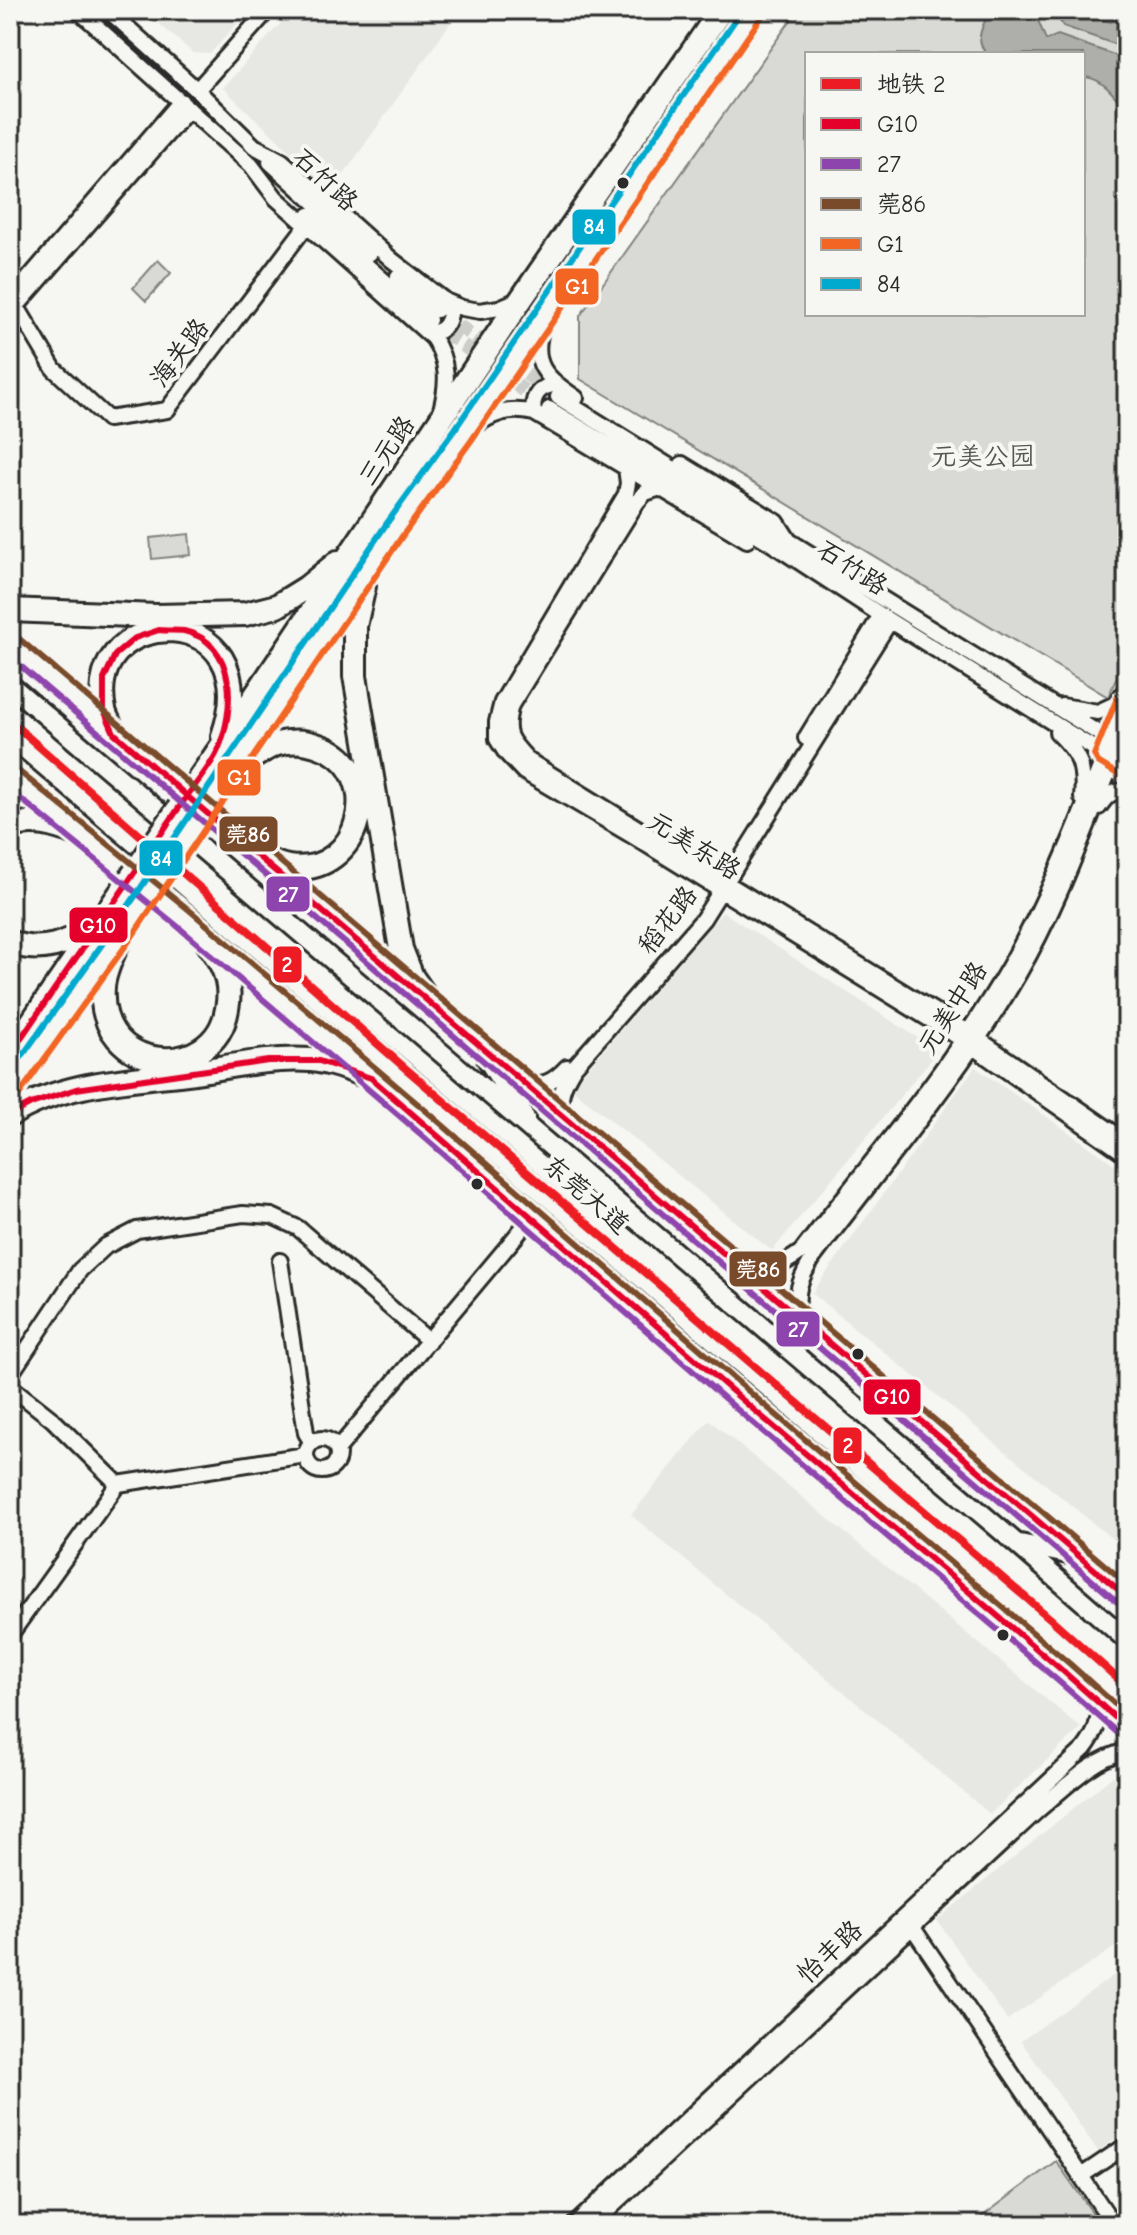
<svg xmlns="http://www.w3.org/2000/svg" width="1137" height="2235" font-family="'Comic Neue','LXGW WenKai TC',sans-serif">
	<rect width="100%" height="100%" fill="#f6f6f2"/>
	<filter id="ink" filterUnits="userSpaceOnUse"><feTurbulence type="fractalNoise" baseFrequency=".0125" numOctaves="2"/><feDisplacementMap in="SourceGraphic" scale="16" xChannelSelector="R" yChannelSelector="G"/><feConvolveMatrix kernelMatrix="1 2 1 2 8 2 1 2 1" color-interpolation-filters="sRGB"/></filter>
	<g filter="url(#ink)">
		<path fill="#e7e7e3" d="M143,10H249L210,54L193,53Z
			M292,10H450L456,15L332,191L223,88Z
			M723,912L938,1051L772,1251L571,1088Z
			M975,1067L1127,1173V1551L812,1293Z
			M709,1420L1081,1728L990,1814L631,1515Z
			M1113,1776L1127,1788V1939L1007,2020L937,1920Z
			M1127,1966V2130L1098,2151L1021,2041Z"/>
		<path fill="#d9d9d5" stroke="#828280" stroke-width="2" fill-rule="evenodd" d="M798,10H1127V655L1108,697L580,379V316ZM807,54H1083V314H807Z
			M158,260L171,273L146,301L133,288Z
			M189,534L191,555L152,559L150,538Z
			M1056,2161L1101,2225H971Z"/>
		<path fill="#aeaeab" stroke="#7a7a78" stroke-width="2" d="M990,10H1098L1095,18L1111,22L1127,16V47L1125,48L1063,26L1056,14L1038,20L1046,40L1058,35L1120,57L1127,74L1126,99L1120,103C1111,90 1098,77 1083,77V54H987C973,39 983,26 990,10Z"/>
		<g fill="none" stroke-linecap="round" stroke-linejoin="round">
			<path stroke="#cdcdca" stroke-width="14" stroke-dasharray="14 7" stroke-linecap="butt" d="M441,313L554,394
				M429,320L549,409"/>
			<defs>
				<path id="minor" d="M78,10L251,165L276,198L433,338C449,362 448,383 441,410
					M108,10L197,90L254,146L282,161L392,260L445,301L462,308L480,311L499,308L518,300
					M197,90L268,10
					M270,162L370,253
					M309,215L429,320
					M398,276L437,310
					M22,286L181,101
					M10,295L54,369L108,419L167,410L306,226
					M10,314L189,109
					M542,328C530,365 547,378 576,398
					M426,332C440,334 448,327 450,314L445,301
					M558,397L1116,744
					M549,409L766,540L890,621L1127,769
					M534,413C531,396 540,385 557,385
					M472,428C493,413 509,407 534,413L747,540
					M682,464L777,522L788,539
					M626,468L628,483L626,494L502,702L497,722V739L506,753L524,772L631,835L963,1040L1127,1155
					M660,488L645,493L637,502L511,705C503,734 509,740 529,761L968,1032L1127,1142
					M1062,706L1098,712L1115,704L1127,688
					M1057,732C1079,754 1085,765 1082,798
					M806,738L881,615
					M1099,807C1107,795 1112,791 1127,790
					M522,1082C543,1087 552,1083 567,1067
					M565,1119C556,1100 563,1084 574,1067L703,919L890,621
					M280,1261L306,1433L312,1443
					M740,1265C761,1275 784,1265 801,1252C873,1159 950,1069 1009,967C1057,883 1090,790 1127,700
					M801,1319C793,1296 800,1278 813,1258C883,1165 961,1074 1019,973C1064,896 1091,810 1127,728
					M10,1375L80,1270L106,1246L137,1230L243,1214L272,1216L298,1228L429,1341
					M10,1386L53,1420L118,1484L10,1635
					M306 1455a16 16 0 1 1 32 0a16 16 0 1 1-32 0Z
					M337,1450L532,1217
					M118,1484L306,1455
					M907,1919L1114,2225
					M1081,2176L1127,2145
					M574,2225L1084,1749C1095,1735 1100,1722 1099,1704
					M592,2225L1037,1811C1064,1789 1092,1758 1127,1751"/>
				<path id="major" d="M10,644L1127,1597
					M10,685L1017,1544L1127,1640
					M10,736L511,1165L1127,1697
					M10,777L182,917L424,1123L754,1410L1064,1672L1127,1728
					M487,1059L525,1118
					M1020,1544L1077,1556"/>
				<path id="highway" d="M364,586L355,626V676L401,949L412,977L431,1004
					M10,610L156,616L245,614L277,606L306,588L338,562
					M114,733C111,726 106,718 104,710C82,601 271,598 223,736
					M217,753L522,298L721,10
					M240,766C251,759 264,748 277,744C291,740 306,741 319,746C389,770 361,878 289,867C276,865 265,859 254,854
					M235,768L395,529L463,435L754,10
					M10,826C35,819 54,825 78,834
					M121,935C115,951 104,970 103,987C96,1075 215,1083 227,1009C230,995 228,979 222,966C217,956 209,945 203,935
					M10,942C40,955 68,943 95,927
					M10,1054L99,924
					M10,1090L104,959
					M10,1115C64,1081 133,1080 195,1072C233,1066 273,1057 311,1060C332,1062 351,1070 371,1078"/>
			</defs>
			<use href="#minor" stroke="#2b2b2b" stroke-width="20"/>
			<use href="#major" stroke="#2b2b2b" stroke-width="24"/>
			<use href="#highway" stroke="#2b2b2b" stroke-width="28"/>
			<use href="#minor" stroke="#f6f6f2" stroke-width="14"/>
			<use href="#major" stroke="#f6f6f2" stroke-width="18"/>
			<use href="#highway" stroke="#f6f6f2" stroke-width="22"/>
			<defs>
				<path id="highway-bridge" d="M99,924L217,753
					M121,935L235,768"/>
			</defs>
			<use href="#highway-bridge" stroke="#2b2b2b" stroke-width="28" stroke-linecap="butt"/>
			<use href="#highway-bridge" stroke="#f6f6f2" stroke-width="22"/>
			<defs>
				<path id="bus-1" d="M159,630C167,631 176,630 184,631C238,643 235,710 218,750C211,766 197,782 187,796L114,733L104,710V679L115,655L135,638Z
					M187,796L1127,1597
					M10,1054L187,796
					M10,1115L31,1104L76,1089L268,1061H319L371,1078L754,1410L1064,1672L1127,1728"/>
				<path id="bus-2" d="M10,657L1121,1605
					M10,790L176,925L417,1131L747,1418L1057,1680L1120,1735"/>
				<path id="bus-3" d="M16,636L1127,1584
					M16,769L188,909L431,1115L761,1402L1070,1664L1127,1715"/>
				<path id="bus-4" d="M1118,696L1094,755L1098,762L1122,777
					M18,1096L129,941L403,535L471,441L762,16"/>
				<path id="bus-5" d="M10,1073L113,929L387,523L455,429L742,10"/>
			</defs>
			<use href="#bus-1" stroke="#f6f6f2" stroke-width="12"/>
			<use href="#bus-2" stroke="#f6f6f2" stroke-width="12"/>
			<use href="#bus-3" stroke="#f6f6f2" stroke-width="12"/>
			<use href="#bus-4" stroke="#f6f6f2" stroke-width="12"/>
			<use href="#bus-5" stroke="#f6f6f2" stroke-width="12"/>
			<use href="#bus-1" stroke="#e4002b" stroke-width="6"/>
			<use href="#bus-2" stroke="#8e44ad" stroke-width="6"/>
			<use href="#bus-3" stroke="#7a4b2a" stroke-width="6"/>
			<use href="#bus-4" stroke="#f26522" stroke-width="6"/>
			<use href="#bus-5" stroke="#00a9ce" stroke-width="6"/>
			<defs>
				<path id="metro-1" d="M10,721L405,1068L1052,1620L1127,1687"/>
			</defs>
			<use href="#metro-1" stroke="#f6f6f2" stroke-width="14"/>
			<use href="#metro-1" stroke="#ed1c24" stroke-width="8"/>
		</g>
	</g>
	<g fill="#2b2b2b" stroke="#f6f6f2" stroke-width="3">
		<circle cx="623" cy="183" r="7"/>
		<circle cx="477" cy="1184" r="7"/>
		<circle cx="858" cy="1354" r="7"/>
		<circle cx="1003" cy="1635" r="7"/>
	</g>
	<g text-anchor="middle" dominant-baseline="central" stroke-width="8" stroke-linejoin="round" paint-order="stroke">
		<g font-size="26" fill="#2b2b2b" stroke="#f6f6f2">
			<text transform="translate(325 180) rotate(43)">石竹路</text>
			<text transform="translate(180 353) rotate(-53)">海关路</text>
			<text transform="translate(387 451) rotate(-56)">三元路</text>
			<text transform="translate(852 568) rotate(33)">石竹路</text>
			<text transform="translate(694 846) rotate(32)">元美东路</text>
			<text transform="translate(668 920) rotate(-52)">稻花路</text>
			<text transform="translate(953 1008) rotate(-57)">元美中路</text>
			<text transform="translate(586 1195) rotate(41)">东莞大道</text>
			<text transform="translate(830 1952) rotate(-43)">怡丰路</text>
		</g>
		<g font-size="26" fill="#565656" stroke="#f6f6f2">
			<text x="983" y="457">元美公园</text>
		</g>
	</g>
	<g stroke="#f6f6f2" stroke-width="3">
		<rect x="571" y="208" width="46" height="38" rx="8" fill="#00a9ce"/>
		<rect x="554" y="267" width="46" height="39" rx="8" fill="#f26522"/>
		<rect x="216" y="758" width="46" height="39" rx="8" fill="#f26522"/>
		<rect x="218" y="815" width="61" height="38" rx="8" fill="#7a4b2a"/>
		<rect x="138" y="839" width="46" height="38" rx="8" fill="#00a9ce"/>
		<rect x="265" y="875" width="46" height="38" rx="8" fill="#8e44ad"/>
		<rect x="68" y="906" width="61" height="38" rx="8" fill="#e4002b"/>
		<rect x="272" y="945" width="31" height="39" rx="8" fill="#ed1c24"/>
		<rect x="728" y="1250" width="60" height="38" rx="8" fill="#7a4b2a"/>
		<rect x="775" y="1310" width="46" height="38" rx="8" fill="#8e44ad"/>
		<rect x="862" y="1378" width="60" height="38" rx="8" fill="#e4002b"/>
		<rect x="832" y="1426" width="31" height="39" rx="8" fill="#ed1c24"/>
	</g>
	<g font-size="22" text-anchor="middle" font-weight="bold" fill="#fff">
		<text x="594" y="234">84</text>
		<text x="577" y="294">G1</text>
		<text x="239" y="785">G1</text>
		<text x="248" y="842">莞86</text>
		<text x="161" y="866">84</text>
		<text x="288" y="902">27</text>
		<text x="98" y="933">G10</text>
		<text x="287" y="972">2</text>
		<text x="758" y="1277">莞86</text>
		<text x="798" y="1337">27</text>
		<text x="892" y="1404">G10</text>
		<text x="848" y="1453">2</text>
	</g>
	<rect width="1137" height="2235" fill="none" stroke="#f6f6f2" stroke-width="40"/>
	<rect x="20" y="20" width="1097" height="2195" fill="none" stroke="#2b2b2b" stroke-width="3" filter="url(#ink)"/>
	<rect x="805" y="52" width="280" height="264" fill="#f6f6f2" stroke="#a5a5a2" stroke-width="2"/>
	<rect x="821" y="78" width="40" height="12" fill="#ed1c24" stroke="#a5a5a2" stroke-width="2"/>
	<text x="877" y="92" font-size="24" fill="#2b2b2b">地铁 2</text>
	<rect x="821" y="118" width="40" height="12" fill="#e4002b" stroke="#a5a5a2" stroke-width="2"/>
	<text x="877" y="132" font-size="24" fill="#2b2b2b">G10</text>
	<rect x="821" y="158" width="40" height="12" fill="#8e44ad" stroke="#a5a5a2" stroke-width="2"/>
	<text x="877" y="172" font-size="24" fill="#2b2b2b">27</text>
	<rect x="821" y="198" width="40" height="12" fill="#7a4b2a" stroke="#a5a5a2" stroke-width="2"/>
	<text x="877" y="212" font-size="24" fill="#2b2b2b">莞86</text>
	<rect x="821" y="238" width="40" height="12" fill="#f26522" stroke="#a5a5a2" stroke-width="2"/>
	<text x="877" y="252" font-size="24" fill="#2b2b2b">G1</text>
	<rect x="821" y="278" width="40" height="12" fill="#00a9ce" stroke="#a5a5a2" stroke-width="2"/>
	<text x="877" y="292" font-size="24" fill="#2b2b2b">84</text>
</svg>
